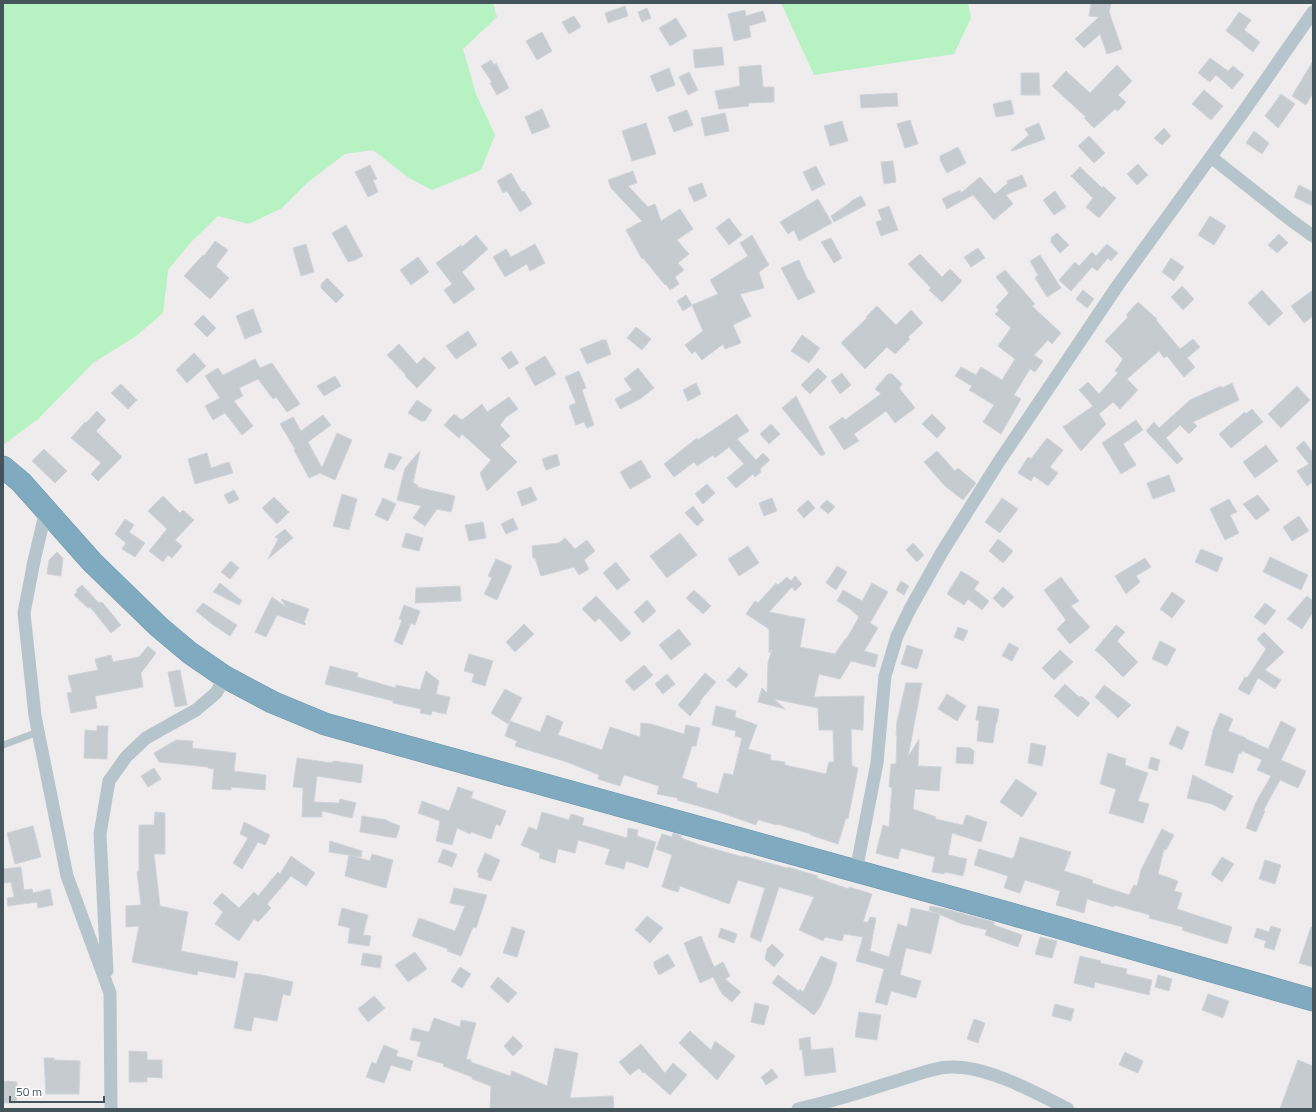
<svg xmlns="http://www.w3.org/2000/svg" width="1316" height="1112" font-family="'Titillium Web',sans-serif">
	<rect width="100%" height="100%" fill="#efeced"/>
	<path fill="#b6f2c2" d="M3,3H493L497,17L463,49L476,94L495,135L481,170L432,190L409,178L373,150L345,154L308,182L282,208L249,224L218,216L191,242L168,270L163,313L136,336L93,363L38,419L3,445Z
		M781,3H968L971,18L954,54L814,75Z"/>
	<path fill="#c6cbd0" stroke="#d0d4d9" d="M1091,3H1111L1109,12L1122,49L1107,54L1100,34L1084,48L1075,39L1099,17L1089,16Z
		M625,6L628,16L608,23L605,13Z
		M647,8L651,18L642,22L638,12Z
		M745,10L746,16L763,11L766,21L749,26L751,37L734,41L728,14Z
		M1239,12L1251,20L1244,30L1260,42L1253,52L1243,44H1244L1226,31Z
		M574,16L581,27L569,34L562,22Z
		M676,18L687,36L670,46L659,28Z
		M542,32L552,51L537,60L526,41Z
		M722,47L724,65L695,68L693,50Z
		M1210,58L1228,71L1233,66L1244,75L1232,89L1216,75L1210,82L1198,73Z
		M491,60L494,65L496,63L509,88L497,95L490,83L492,82L481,66Z
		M1313,61V93L1306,105L1292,96Z
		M761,65L763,87H774V102L748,103L749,106L719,109L715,91L740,86L739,67Z
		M1117,65L1132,81L1118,95L1126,102L1118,111L1115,109L1094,128L1084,118L1086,117L1052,86L1066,71L1090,93Z
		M669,68L675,85L657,92L650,76Z
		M689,72L698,90L688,95L679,77Z
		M1021,73H1039L1040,95H1021Z
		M1204,90L1223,106L1211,120L1192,104Z
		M897,93L898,106L861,108L860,95Z
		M1281,94L1295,104L1278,128L1265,116Z
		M1011,100L1014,114L996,117L993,104Z
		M542,109L550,127L532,134L525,117Z
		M687,110L693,125L674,132L668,117Z
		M725,113L729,131L705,136L701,118Z
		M910,120L918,144L905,148L897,124Z
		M842,121L848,141L830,146L824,126Z
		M646,123L656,154L632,161L622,131Z
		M1039,123L1045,139L1012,151L1011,150L1029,135L1025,129Z
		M1164,128L1171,136L1162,145L1154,138Z
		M1254,131L1269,143L1262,154L1246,143Z
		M1089,136L1105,153L1094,163L1078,146Z
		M958,147L966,163L947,173L940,160V156Z
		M893,161L896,182L884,184L881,162Z
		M1138,164L1148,175L1137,185L1127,174Z
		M370,165L377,179L373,180L378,192L368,197L355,172Z
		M816,166L825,184L812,191L803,172Z
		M1080,167L1102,188L1103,186L1116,198L1099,218L1086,207L1093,198L1071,176Z
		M633,171L637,183L628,186L648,207L655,204L661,221L680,209L693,229L677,240L689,254L678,263L684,270L675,277L679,284L670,290L666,284L665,285L643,258L642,259L626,230L642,221L611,188L608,180Z
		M511,173L522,192L524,191L532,204L520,212L507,191L503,193L497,181Z
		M1022,175L1027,186L1006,195L1013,204L994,220L973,195L947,209L942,199L960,190L961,193L980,177L995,194L1008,183L1007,181Z
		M702,183L707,196L694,202L688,188Z
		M1299,185L1313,192V206L1294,197Z
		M1055,191L1066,207L1054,215L1043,200Z
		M861,196L866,205L834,222L831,216L851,202V201Z
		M818,199L832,223L799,241L794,230L788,234L780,222Z
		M889,206L898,230L881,236L876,222L882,220L878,210Z
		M1210,216L1226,226L1214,245L1198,235Z
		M729,218L742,235L729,245L716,228Z
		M346,225L363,256L355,260L348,262L332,233Z
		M1057,233L1069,245L1060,253L1051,242V238Z
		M1279,234L1288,243L1277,253L1268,245Z
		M476,235L488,249L462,272L475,289L454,304L444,290L452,284L436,263L461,245L462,247Z
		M752,235L769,265L759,272L764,288L740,294L751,316L733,325L741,343L725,349L723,344L702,360L695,351L692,354L685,345L703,331L692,305L718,294L710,280L748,256L740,243Z
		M831,238L842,258L834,263L821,242Z
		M215,241L228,250L216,266L229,278L210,299L184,276L203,255L204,256Z
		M306,244L314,272L301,276L293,248Z
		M535,244L545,263L530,271L527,264L505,277L493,257L506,249L511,257Z
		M1107,244L1118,253L1111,261L1108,258L1097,271L1092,267L1071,291L1059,280L1075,262L1079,266L1092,252L1096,256Z
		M978,248L985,258L971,267L964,257Z
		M920,254L942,277L950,269L962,281L942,302L929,290L931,288L908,264Z
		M1040,255L1061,288L1047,297L1035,278L1038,275L1030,261Z
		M418,257L429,272L411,285L400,270Z
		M1171,258L1184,267L1174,281L1162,272Z
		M799,260L808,281L809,280L815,292L798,300L781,268Z
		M1005,270L1035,304L1032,306L1061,333L1052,344L1048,340L1034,355L1043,361L1035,372L1030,369L1014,395L1021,399L1001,434L983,422L994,405L969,390L972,386L955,376L961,367L976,375L981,367L1002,380L1015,359L998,346L1011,328L995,314L999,310L996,307L1009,293L996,277Z
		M327,278L344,295L336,303L321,288V284Z
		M1182,286L1194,299L1183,310L1171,297Z
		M1083,290L1094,299L1087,308L1076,299Z
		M1262,290L1283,313L1269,326L1248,303Z
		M1313,290V316L1304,323L1291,306Z
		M686,295L692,305L683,311L677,301Z
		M1138,302L1157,319L1156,320L1180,349L1193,339L1200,347L1187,358L1195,367L1184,377L1167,356L1164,358L1159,351L1127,379L1138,390L1120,409L1113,402L1099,414L1106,424L1081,451L1063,427L1093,406L1079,390L1088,382L1099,394L1118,373L1115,371L1123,359L1105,341L1128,317L1126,315Z
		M877,306L896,325L911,310L923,323L908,337L910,339L895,354L887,347L865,369L841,343L867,318L866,317Z
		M253,309L262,332L245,339L236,316Z
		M203,315L216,328L207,337L194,324Z
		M636,327L651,339L642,350L627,338Z
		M468,331L477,345L456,359L446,346Z
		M802,335L820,348L809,363L791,351Z
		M602,340H606L611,354L587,364L580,349Z
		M399,344L417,364L424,357L436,368L417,388L405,376L406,375L387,355Z
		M511,351L519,363L509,369L501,358Z
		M194,353L206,366L187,383L176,370Z
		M545,356L556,374L535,386L525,368Z
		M255,359L260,368L272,363L300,404L287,412L276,397L273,399L258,379L239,388L243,396L234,401L253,426L242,435L225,413L213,420L205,406L220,398L205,376L218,368L223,375Z
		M638,368L654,388L640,399L620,409L615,399L632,390L624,379Z
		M818,368L827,377L810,394L801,385Z
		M579,371L586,388L582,390L594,425L587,428L584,422L576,425L569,406L576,403L565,377Z
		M842,373L851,385L840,394L831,381Z
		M888,374H892L902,384L899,388L915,408L895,423L886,411L854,434L859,441L844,450L829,427L843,417L845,420L881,394L875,389Z
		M335,376L341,386L324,396L317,386Z
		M696,383L701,394L688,401L683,390Z
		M1232,383L1239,400L1193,422L1197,426L1189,434L1180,425L1166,438L1183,459L1177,464L1146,431L1154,422L1159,428L1190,400L1221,386L1222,388Z
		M121,384L137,400L128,409L111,393Z
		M1297,386L1310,400L1281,428L1268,414Z
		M796,396L825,454L821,456L782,408Z
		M509,397L518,409L506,417L500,425L510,436L500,445L517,462L487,491L480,473L491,460L462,434L459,438L444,425L454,414L462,420L482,404L487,412Z
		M417,400L432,410L425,421H421L408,413Z
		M1252,409L1263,422L1231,448L1219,434L1245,412L1246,414Z
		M97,411L106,420L96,431L122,457L98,481L91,474L101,463L71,438L85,422L86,423Z
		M737,414L749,431L737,439L756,460L763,453L770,460L760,469L761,472L755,477L753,474L736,488L727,478L744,464L729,447L715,458L713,455L697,466L694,462L674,477L664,464L697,438L698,440Z
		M932,414L946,428L937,438L922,424Z
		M323,415L331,425L308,442L322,468L337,433L352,440L335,480L320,473L309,478L294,450L295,449L280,424L293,417L301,431Z
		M1136,420L1143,430L1123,444L1136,465L1121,474L1102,443Z
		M771,424L780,434L769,444L760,434Z
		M1047,438L1063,450L1050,467L1058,473L1048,486L1034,476L1031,481L1018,473L1028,457L1031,459Z
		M1304,441L1313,453V482L1307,486L1297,471L1309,464L1296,448Z
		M1266,445L1278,461L1255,478L1243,462Z
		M44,449L67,471L55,483L32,461Z
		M420,451L413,483L418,485L417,487L455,496L451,512L437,509L425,526L413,518L421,506L397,500L405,468Z
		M937,451L955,471L958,468L976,483L963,500L945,486L924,462Z
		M207,453L211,468L229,462L233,473L195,484L188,459Z
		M389,453L402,457L394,470L384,467Z
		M557,454L560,465L546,470L542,459Z
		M641,460L651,477L630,489L620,472Z
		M1169,475L1175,491L1153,499L1147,483Z
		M707,484L715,493L703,504L695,494Z
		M531,487L537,500L522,506L517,492Z
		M234,490L239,499L229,504L224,495Z
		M342,494L357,499L349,530L333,526Z
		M1258,495L1270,510L1256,520L1243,504Z
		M163,496L180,513L183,510L194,520L175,540L182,546L172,558L168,555L163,562L149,551L167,529L148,511Z
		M274,497L289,512L277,524L262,508Z
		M383,498L396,504L388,521L375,515Z
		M772,498L777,511L764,516L759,503Z
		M1002,498L1018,509L1000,533L985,522Z
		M1229,499L1237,512L1230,515L1239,533L1225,540L1210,509Z
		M808,500L815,508L804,518L797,510Z
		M827,500L835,507L828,514L820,507Z
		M693,506L704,520L697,526L685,513Z
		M1299,516L1309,531L1292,541L1283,527Z
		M513,518L518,529L506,534L501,524Z
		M125,519L134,525L129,532L145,543L135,557L122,549L126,543L115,534Z
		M483,522L486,538L469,541L465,525Z
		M285,529L293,538L268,559L278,539L275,537Z
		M406,533L423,538L419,551L402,547Z
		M680,533L697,555L667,578L650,556Z
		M565,538L575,549L587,540L595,551L584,560L589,569L579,575L574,567L541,576L535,558H533L532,546L559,543Z
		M998,539L1013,551L1003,563L989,551Z
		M913,543L924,555L917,562L906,550Z
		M748,546L759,563L739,576L728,559Z
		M1201,549L1223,558L1217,572L1195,562Z
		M57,552L63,558L61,576L47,574L49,560Z
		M1270,557L1308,575L1301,590L1263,572Z
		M1145,558L1151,567L1136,576L1140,582L1126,594L1115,576Z
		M496,559L512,566L497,600L484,594L492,578L488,576Z
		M231,561L239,568L230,579L221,572Z
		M616,562L630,580L617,590L603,573Z
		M837,566L847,572L836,590L826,583Z
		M961,571L979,582L974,589L989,601L982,610L968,599L964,605L947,594Z
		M795,576L802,584L795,591L792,587L769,612L805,619L800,647L835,654L846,638H847L859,617L849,608L837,601L843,590L862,601L872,583L888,592L870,623L878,628L864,651L878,655L875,667L851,661L840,679L819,674L814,697L864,696L863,730L851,729L852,766L858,768L848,819L846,818L838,844L810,835L811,834L777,824V825L758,820L756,825L716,811L677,800L678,798L657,794L659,786L624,775L620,786L598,779L599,775L567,762L515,746L517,741L505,736L510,721L540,732L547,715L563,722L558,735L602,750L610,727L640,737L641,723L651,724L684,734L686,725L700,728L696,746H692L682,778L697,783L696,787L718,794L724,773L733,775L742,738L735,736L736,731L712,725L716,706L736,711L735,717L757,725L748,749L771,755L770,760L785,762V765L826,774L829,762H834L833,730H819L818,708L774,699L785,709L758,702L762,688L767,693L768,663L772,649L769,653V629L746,614L755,601L758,603L776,583L778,585L787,577L791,581Z
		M1061,577L1079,601L1071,606L1090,627L1070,644L1057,629L1066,620L1044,590Z
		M901,581L909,586L904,595L896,590Z
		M220,583L242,601L239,605L213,592Z
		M82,585L99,603L102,602L121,625L111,633L90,607L88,608L74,595L77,592L76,590Z
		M460,586L461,601L415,603L416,588Z
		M1003,587L1014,597L1003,608L993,598Z
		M694,590L711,606L703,614L686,598Z
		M1172,592L1185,601L1172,618L1160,609Z
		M596,596L631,633L621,642L599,618L595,622L582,609Z
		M1307,596L1313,601V612L1302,629L1287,619Z
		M272,597L286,607L281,599L309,609L304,622L306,624L305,625L277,615L266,637L255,632Z
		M647,600L656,611L643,623L634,612Z
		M203,603L237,625L230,636L212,624L196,611Z
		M1265,603L1276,611L1265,625L1254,617Z
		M404,605L420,611L415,625L411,623L402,645L394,641L402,620L399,619Z
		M524,624L534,634L515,652L506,642Z
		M1116,625L1125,632L1117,641L1138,662L1123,677L1103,657L1095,650Z
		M958,627L968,631L963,641L954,637Z
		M679,629L691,644L671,660L659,645Z
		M1264,632L1284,652L1265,670L1281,680L1275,689L1258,678L1249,695L1238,689L1245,677L1247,678L1266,649L1257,639Z
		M1160,641L1176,649L1167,666L1152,659Z
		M1009,643L1019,648L1012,661L1002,656Z
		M907,645L923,650L917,669L901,664Z
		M148,646L156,653L141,673L143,687L95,696L97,708L71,713L67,693L72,692L68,676L98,670L95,659L111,655L113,662L139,657Z
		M1060,650L1073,662L1054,680L1042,668Z
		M469,654L493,661L485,686L472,682L474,674L464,671Z
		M644,665L653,675L634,691L625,681Z
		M330,666L358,673L357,677L396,688V685L420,690L426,671L439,681L436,694L450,697L446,714L432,711L431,715L420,713L421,709L393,703V701L325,684Z
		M739,667L748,675L736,688L727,680Z
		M180,670L187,705L175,707L168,672Z
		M705,673L716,682L699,702H701L690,716L678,705Z
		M667,674L675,684L663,694L655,684Z
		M906,683H922L908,757L919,739L918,766L941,767L939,791L915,789L913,809L936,817L935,819L963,825L966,815L987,822L981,842L952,833L948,855L967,859L963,876L945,872L944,874L932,872L935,857L901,848L898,859L876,853L883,825L889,827L892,788L889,787L891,764H896L897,735H896L897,722Z
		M1065,684L1079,697L1081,696L1090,703L1078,717L1054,696Z
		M1104,685L1131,705L1118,718L1095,697Z
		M505,689L522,698L508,724L491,713Z
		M947,694L966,706L957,721L938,709Z
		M978,706L999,709L997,723H996L993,743L977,741L979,720H976Z
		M1220,713L1233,719L1228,731L1246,738V739L1268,749L1281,721L1296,729L1281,760L1306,771L1298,788L1280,780L1263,811H1265L1256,832L1246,828L1256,802L1271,776L1257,770L1262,760L1242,751L1241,754L1239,753L1233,773L1205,765L1213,730Z
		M97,726H108L107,759L84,758L85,730L97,731Z
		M1177,726L1189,732L1182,750L1169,744Z
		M176,740L193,741L192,748L236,753L234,771L266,775L265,790L231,787V790L212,789L214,769L208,768V767L159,762L154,753Z
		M1031,743L1046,746L1042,766L1028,763Z
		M957,747L970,748L974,751L973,764L956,763Z
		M1108,753L1126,759L1125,765L1148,773L1138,801L1149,804L1143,823L1109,813L1116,789L1100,784Z
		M1151,757L1160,760L1157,771L1148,768Z
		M297,758L332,763L333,761L363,765L361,783L317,776L314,802L339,803L340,799L356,803L352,818L322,811V817H302L303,788L293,787Z
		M154,768L161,779L148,787L141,776Z
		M1193,775L1233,796L1225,811L1212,804L1187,798Z
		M1016,779L1037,793L1022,817L1000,802Z
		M458,787L473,792L471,798L506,811L500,826L496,824L491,839L471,832L470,834L457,828L452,845L436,841L440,821L418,813L422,801L449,811Z
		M155,812L165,813V854H154L160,906L188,912L181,951L238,962L235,978L198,971L197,975L132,962L139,926L126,927V906L141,905L137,872L139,871V825H154Z
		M542,812L569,820L571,814L584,818L582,825L627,838L628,828L638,830L637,836L656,842L648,868L626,861L624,869L605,864L610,849L578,840L575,853L558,849L555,863L539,858L540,853L521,845L529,827L537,830Z
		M362,816L387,820V821L400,826L396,838L360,832Z
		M244,822L270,835L265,845L258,842L242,869L233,863L248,838L240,834Z
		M33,826L41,857L15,864L7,833Z
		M1162,829L1174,835L1166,850L1164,849L1158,874L1178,881L1174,891L1182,893L1177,909L1232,927L1227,944L1182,930L1183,927L1149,918L1150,915L1114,905V907L1087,899L1084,913L1056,905L1060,891L1025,880L1020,893L1004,888L1008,876L974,865L979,849L1013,859V857H1014L1020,837L1071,852L1064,871L1093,880L1092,883L1129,895L1134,885L1137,886L1141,870Z
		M673,833L682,836L681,838L700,845L743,857L744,856L787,868L788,867L818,876L817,878L849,889V887L872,894L863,922H868L870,917L876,918L870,951L889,957L898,924L907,927L911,908L940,914L931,954L906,948L900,975L921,981L916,998L891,991L887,1005L875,1002L884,969L856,961L863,937L844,934L842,941L825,937L823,941L799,930L814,897L779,887L761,942L750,937L765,888L738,880L729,904L680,886L678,892L662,887L672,855L656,849L662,834L672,837Z
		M330,841L362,851L361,857L329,852Z
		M443,849L457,854L452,867L438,862Z
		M485,853L500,860L491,881L478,877L479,873L477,872Z
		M372,854L393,860L386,888L345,876L349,855L370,861Z
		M291,856L315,873L306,886L291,876L267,904L271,908L258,922L254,919L239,941L215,924L223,912L213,903L222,893L239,908L254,892L258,896L278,872L280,874Z
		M1222,857L1234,864L1222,882L1211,874Z
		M1265,860L1281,865L1275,884L1259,879Z
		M21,867L24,890L32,889L33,893L50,889L53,905L38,908L37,902L8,906L7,898L14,897L11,882L3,883V869Z
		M454,888L487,895L476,928L473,927L461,956L447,951L448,949L412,936L419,918L455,931L465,906L450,903Z
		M930,906L946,909L994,922V925L1022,935L1018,947L985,935L987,930L962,924L929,910Z
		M342,908L368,915L363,935L371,936L369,946L348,943L350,928L338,925Z
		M647,916L663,928L650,943L635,930Z
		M1271,926L1281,929L1274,950L1264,947L1266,941L1254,937L1257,928L1269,932Z
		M512,927L525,931L517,957L503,953Z
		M1311,927H1313V967L1299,963Z
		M721,928L737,934L734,943L718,937Z
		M701,936L714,967L723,962L730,976L725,979L741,992L732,1002L722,994L713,977L700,983L684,943Z
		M1040,937L1057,941L1052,958L1035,954Z
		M772,944L784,955L774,967L765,959L767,949Z
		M415,952L427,969L408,982L395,965Z
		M363,953L382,956L380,968L361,965Z
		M668,954L675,966L659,975L654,966V962Z
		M821,956L837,963L831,984L820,1007L814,1015L772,983L778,975L799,991L800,989L803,992Z
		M1080,956L1101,961L1100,963L1127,969L1126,974L1152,980L1149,995L1095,982L1094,988L1074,983Z
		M460,967L471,974L462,988L451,981Z
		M245,973L262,975L293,982L290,996L283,994L277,1021L254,1017L251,1031L234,1028Z
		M1158,975L1172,979L1169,991L1155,987Z
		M498,977L517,993L508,1003L490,987Z
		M1208,994L1229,1001L1223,1018L1202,1010Z
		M374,996L385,1008L368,1022L358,1009Z
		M755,1003L769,1006L764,1025L751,1022Z
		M1055,1004L1074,1009L1071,1021L1052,1016Z
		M859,1012L881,1015L877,1040L855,1037Z
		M434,1018L460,1027L461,1020L476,1023L466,1059L471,1060V1062L510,1076L512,1071L547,1086L555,1048L578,1053L570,1098L613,1096L614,1109H490L491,1086L472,1079V1077L443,1066L444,1064L417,1056L421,1042L410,1040L413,1028L429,1032Z
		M974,1019L985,1023L978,1043L967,1039Z
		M690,1031L711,1050L715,1041L735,1056L717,1080L679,1043Z
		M513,1036L523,1046L513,1056L504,1046Z
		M810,1037L811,1050L833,1048L836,1072L805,1076L802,1050H800L799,1039Z
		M641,1044L665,1073L673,1063L687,1075L670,1095L644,1072L643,1073L639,1068L630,1075L619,1062Z
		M384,1045L398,1051L396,1056L413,1061L410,1071L391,1065L384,1083L366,1077L372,1062L376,1064Z
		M129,1051L147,1052V1060H162V1078L147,1077V1082H129Z
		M1125,1052L1143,1061L1138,1073L1119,1065Z
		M44,1058H54V1060L80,1061L79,1094H46Z
		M1298,1060L1313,1066V1109H1280Z
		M772,1069L778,1077L766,1085L761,1077Z
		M3,1081L17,1082L16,1103H3Z"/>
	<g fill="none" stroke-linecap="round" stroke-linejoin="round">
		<defs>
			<path id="highway" d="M3,467L21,482L92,562L159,627L190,653L225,677L272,702L325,724L997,910L1313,1000"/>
		</defs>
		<use href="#highway" stroke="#6b95ac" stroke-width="23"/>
		<path stroke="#b6c5cb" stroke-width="7" d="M3,745L38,732"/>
		<path stroke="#b6c5cb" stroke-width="13" d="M1211,157L1292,221L1313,236
			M46,510L34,561L24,613L35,716L67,876L110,993L111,1109
			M856,871L877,763L885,676L897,636L910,609L942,552L998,463L1118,285L1244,111L1313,12
			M107,971L100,834L109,781L126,757L146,738L196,710L216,693L225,677
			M798,1109C829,1102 859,1093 889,1083C908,1078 933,1067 951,1067C988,1066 1036,1093 1068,1109"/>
		<use href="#highway" stroke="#80aac0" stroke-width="22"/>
	</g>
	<rect width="1316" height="1112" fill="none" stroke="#43545b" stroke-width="8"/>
	<path d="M10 1096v6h94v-6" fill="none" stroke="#43545b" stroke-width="2"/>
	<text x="16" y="1096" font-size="12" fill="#43545b" stroke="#ffffff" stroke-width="3" paint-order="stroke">50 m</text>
</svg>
